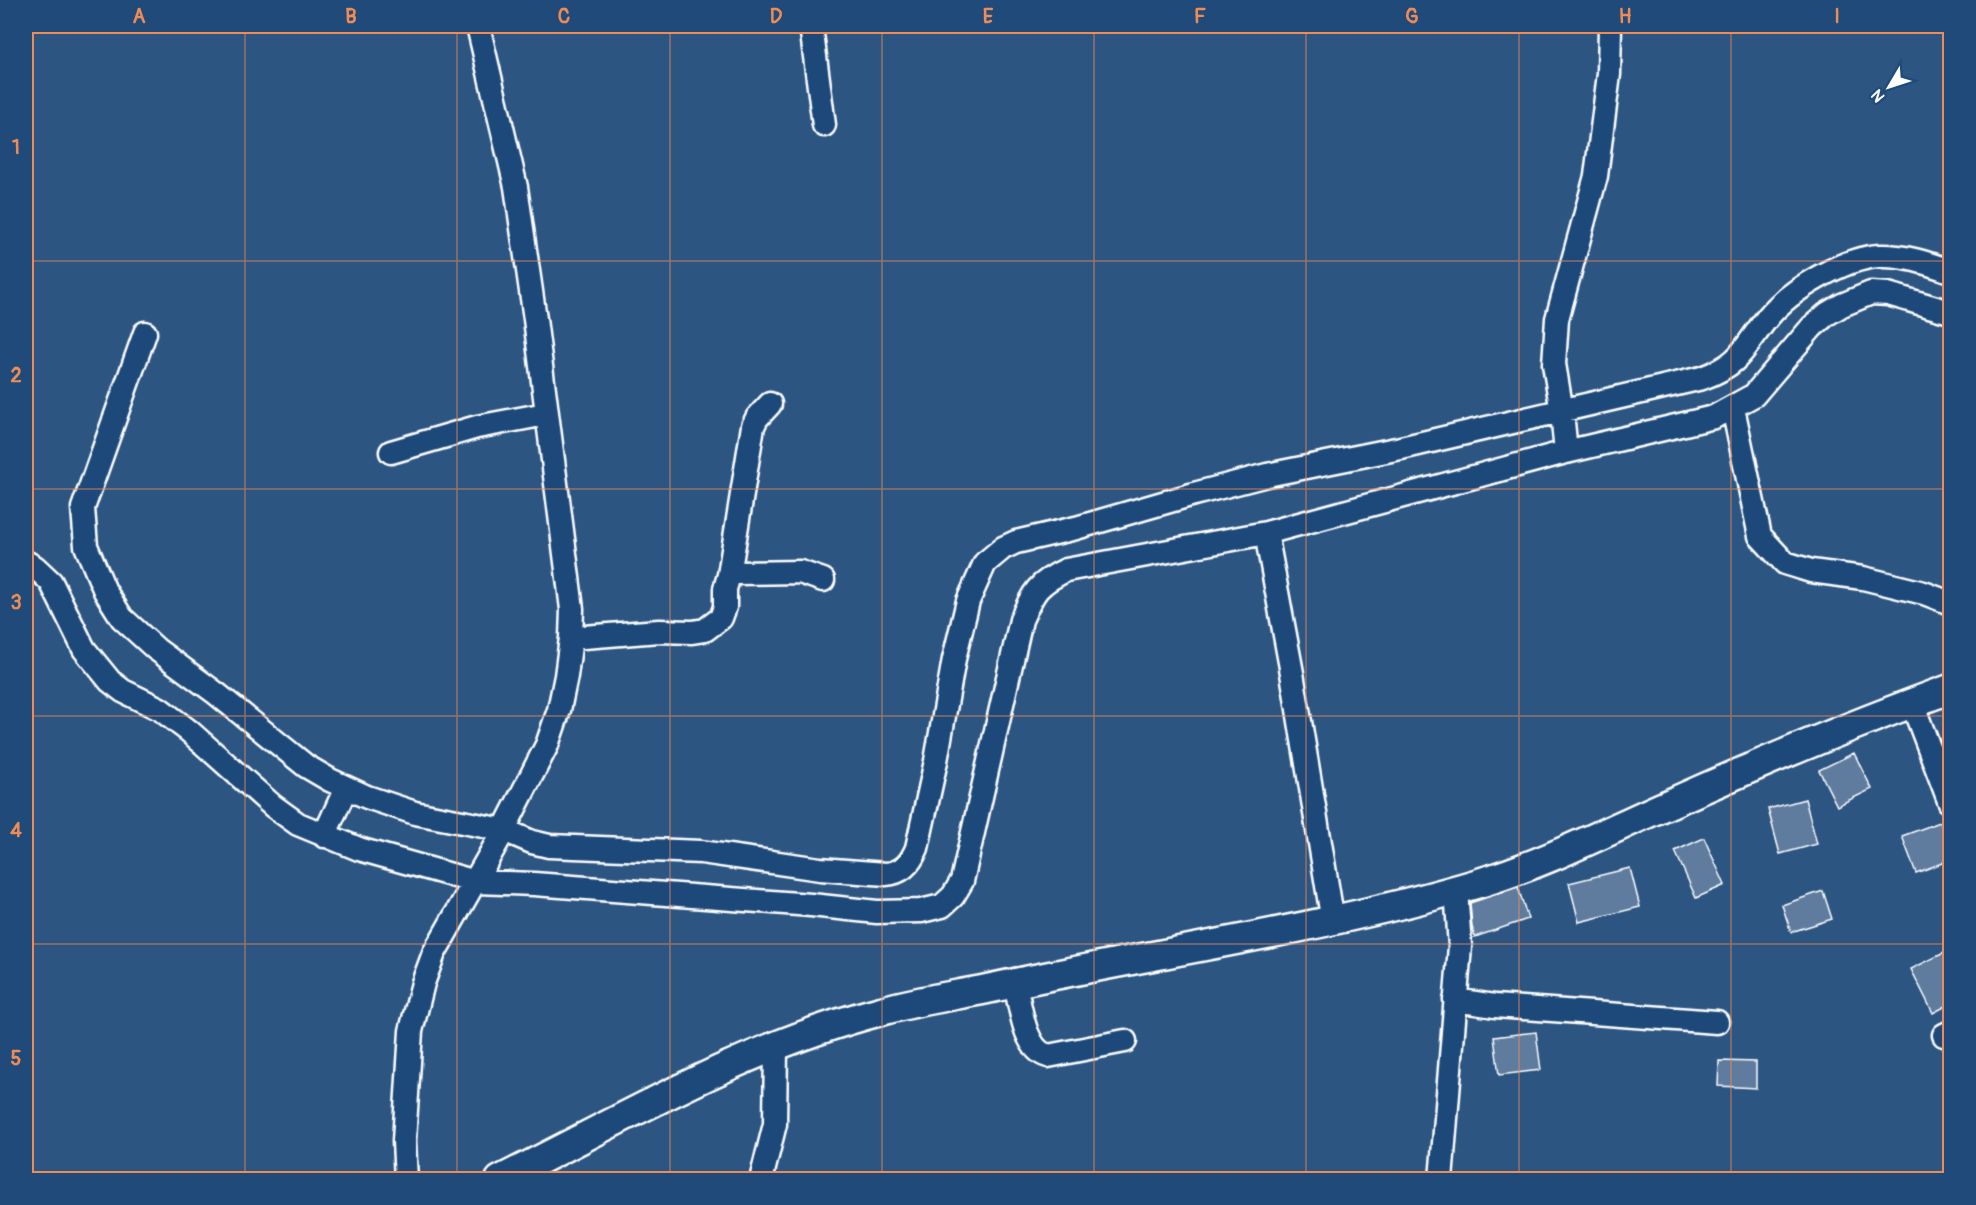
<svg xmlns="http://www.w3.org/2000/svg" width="1976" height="1205" font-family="Pangolin,sans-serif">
	<rect width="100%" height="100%" fill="#2c5582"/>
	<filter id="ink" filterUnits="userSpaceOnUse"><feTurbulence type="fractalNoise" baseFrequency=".0167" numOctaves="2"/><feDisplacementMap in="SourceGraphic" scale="12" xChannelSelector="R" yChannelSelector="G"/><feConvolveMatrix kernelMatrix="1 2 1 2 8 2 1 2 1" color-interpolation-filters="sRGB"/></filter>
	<g filter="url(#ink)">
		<path fill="#5e7c9f" stroke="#fff" stroke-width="1.5" d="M1854,753L1872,789L1837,806L1819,770Z
			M1805,799L1817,844L1780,854L1768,809Z
			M1940,822L1950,848V860L1916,873L1902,836Z
			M1704,838L1725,885L1696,898L1675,851Z
			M1630,868L1640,907L1579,922L1569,883Z
			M1518,887L1528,919L1475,937L1472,927L1470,903Z
			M1823,891L1832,919L1791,932L1782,905Z
			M1950,950V1004L1933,1013L1911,969Z
			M1536,1032L1541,1070L1499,1075L1494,1037Z
			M1719,1061L1756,1062V1088L1718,1086Z"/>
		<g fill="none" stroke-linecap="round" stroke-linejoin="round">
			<defs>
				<path id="minor" d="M811,26L824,125
					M145,333L83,508L86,546L105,591L122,618L156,649L217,694L306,766L330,780L367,797L415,813L504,830L532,842L549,846L701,852L820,869L886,874C902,873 911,863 917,848L936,761L954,659L968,601L985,563L1003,548L1016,542L1076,528L1194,494L1267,475L1401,448L1702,378C1742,364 1744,347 1768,317C1790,290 1844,258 1879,256C1904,255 1927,263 1950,271
					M1733,408L1760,536L1785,563L1811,571L1863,578L1924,593L1950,603
					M391,452L477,427L546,414
					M1566,452L1562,412L1554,364L1557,319L1596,176L1609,74L1610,26
					M26,562L35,567L51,582L84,649L110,681L123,691L160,709L189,731L273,806L298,824L359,849L476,882L534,884L811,905L877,912L921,911L942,906L953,896L962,881L1021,620C1034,591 1037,584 1066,570L1266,533
					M729,575L753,426L757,418L770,404
					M571,638L659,631L692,632L705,630L721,618L725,607V589L729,575L735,573L800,572L823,580
					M1912,703L1950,803
					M324,836L346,788
					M1333,922L1292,673L1266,533L1566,452L1714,417L1754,395L1812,327L1827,314L1842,305L1871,293L1888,294L1950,312
					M1015,983C1020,1004 1024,1050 1048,1056L1125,1041
					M1455,1000L1495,1006L1717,1022
					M1944,1035L1950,1032
					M406,1180L404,1141L411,1031L423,983L434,953L499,839L547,745L559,710L566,676L571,638L572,609L535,319L516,187L478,26
					M761,1180L775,1124L776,1046
					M1441,1180L1460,946L1456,890"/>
				<path id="major" d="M500,1180C625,1118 746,1046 881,1011C916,1001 952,996 987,989C1151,953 1318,931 1479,883C1543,864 1603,833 1664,806C1758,764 1853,724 1950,689"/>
			</defs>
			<use href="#minor" stroke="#fff" stroke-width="27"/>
			<use href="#major" stroke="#fff" stroke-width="33"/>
			<use href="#minor" stroke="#1f4a7a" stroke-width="22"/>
			<use href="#major" stroke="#1f4a7a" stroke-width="28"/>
		</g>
	</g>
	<path fill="none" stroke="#ef8b55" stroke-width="1.5" stroke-opacity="0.55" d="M245,26V1180M457,26V1180M670,26V1180M882,26V1180M1094,26V1180M1306,26V1180M1519,26V1180M1731,26V1180M26,261H1950M26,489H1950M26,716H1950M26,944H1950"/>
	<rect width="1976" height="1205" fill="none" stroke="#1f4a7a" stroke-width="66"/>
	<g transform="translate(1889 87) rotate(231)" stroke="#1f4a7a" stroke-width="4.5" paint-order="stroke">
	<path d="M0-4.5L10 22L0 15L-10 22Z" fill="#ffffff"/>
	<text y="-9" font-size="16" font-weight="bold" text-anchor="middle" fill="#ffffff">N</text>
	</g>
	<rect x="33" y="33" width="1910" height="1139" fill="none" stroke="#ef8b55" stroke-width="2"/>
	<g font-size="20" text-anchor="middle" font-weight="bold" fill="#ef8b55">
		<text x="139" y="23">A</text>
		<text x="351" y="23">B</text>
		<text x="564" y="23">C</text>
		<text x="776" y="23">D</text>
		<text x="988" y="23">E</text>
		<text x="1200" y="23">F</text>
		<text x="1412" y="23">G</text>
		<text x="1625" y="23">H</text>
		<text x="1837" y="23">I</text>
		<text x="16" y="154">1</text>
		<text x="16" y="382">2</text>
		<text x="16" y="609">3</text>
		<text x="16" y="837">4</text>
		<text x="16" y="1065">5</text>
	</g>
</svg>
